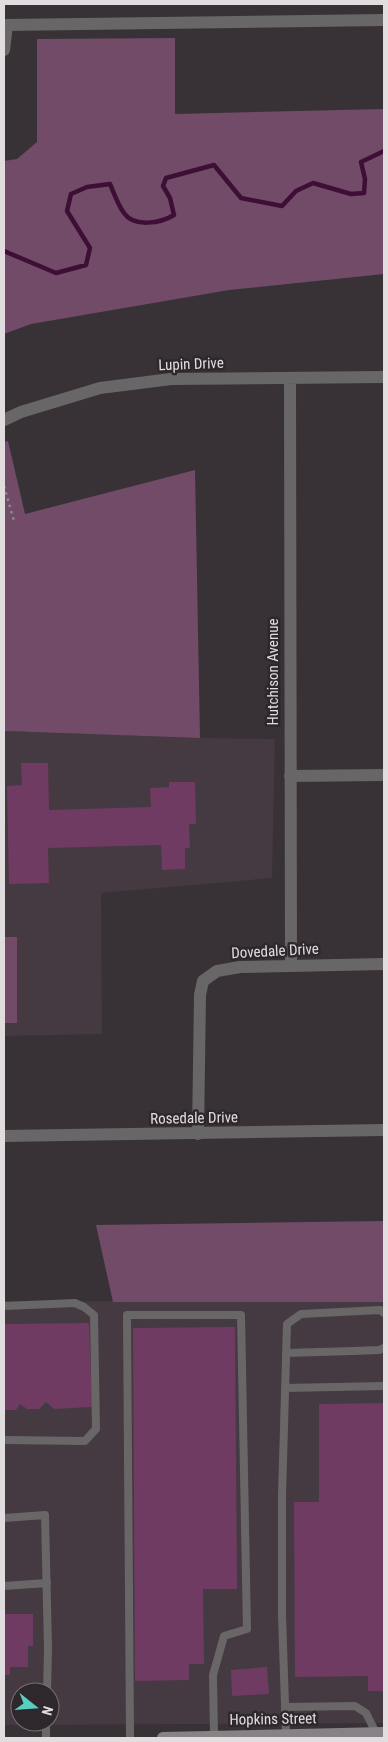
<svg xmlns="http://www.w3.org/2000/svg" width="388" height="1742" font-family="'Roboto Condensed',sans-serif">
	<rect width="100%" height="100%" fill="#383236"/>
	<path fill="#453942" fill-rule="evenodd" d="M4,731L200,738L275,739L272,878L101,893L102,1034L4,1036Z
		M4,1301L384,1302V1723L4,1725ZM20,1692H50V1722H20Z"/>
	<path fill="#714b68" d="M175,38V114L384,109V274L229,290L31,324L4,334V161L17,159L37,142V39Z
		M8,441L25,514L195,470L200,738L4,731V442Z
		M4,937H17V1023H4Z
		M384,1221V1302H113L96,1225Z"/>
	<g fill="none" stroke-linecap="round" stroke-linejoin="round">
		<path stroke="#3e0e36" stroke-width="4.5" d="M4,251L56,273L86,265L90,248L67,211L71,194L87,187L110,184C114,193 118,205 124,213C134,228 161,223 174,215L170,198L163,186L166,178L214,165L241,198L282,206L296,191L313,183L351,194L364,193L365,179L361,162L384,151"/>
	</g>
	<path fill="#6f3b63" d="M21,763H48L49,810L151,807L150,788L169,787V782H195L196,824H189L190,848H185V869L162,870L161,845L48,848L49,883L9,884L7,786L22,785Z
		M89,1323L92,1407L54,1409L46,1402L39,1409H27L20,1404L16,1410H5L4,1409V1324Z
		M235,1327L237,1589H203L204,1664H189V1680L135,1681L133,1328Z
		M384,1403V1691H368V1676L295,1677L294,1502H319V1404Z
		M4,1614H33V1646H28V1667H10V1675H4Z
		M267,1667L269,1694L232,1696L231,1670Z"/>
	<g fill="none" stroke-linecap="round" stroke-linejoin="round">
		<path stroke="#8e898c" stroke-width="2.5" stroke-dasharray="2.5 4" stroke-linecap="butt" d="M4,486L14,521"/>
		<path stroke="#696668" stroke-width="8" d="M4,1306L75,1303L84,1307L94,1315L96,1429L85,1441L4,1440
			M286,1353L353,1351L379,1350L384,1348
			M285,1388L384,1386
			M4,1518L45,1515L48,1649L47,1692
			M4,1586L47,1583
			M285,1707L355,1706L366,1713L376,1733
			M286,1735L282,1615V1496L287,1324L301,1314L380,1310L384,1313
			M46,1738V1722
			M130,1738L127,1315H241L247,1629L224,1636L213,1675L214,1736"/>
		<path stroke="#696668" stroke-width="12" d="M4,50L7,25
			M290,378L291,965
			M4,420L21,412L100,388L171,379L384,377
			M290,776L384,775
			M198,1134L200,995L203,981L217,971L240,967L384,964
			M4,1136L384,1130"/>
		<path stroke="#696668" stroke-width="12" d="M4,25L384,20"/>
		<path stroke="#868285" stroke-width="12" d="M163,1738L384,1733"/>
	</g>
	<g text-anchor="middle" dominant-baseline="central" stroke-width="5" stroke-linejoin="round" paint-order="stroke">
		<g font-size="15" fill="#e1dddf" stroke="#2e282c">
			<text transform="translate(191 364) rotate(-2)">Lupin Drive</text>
			<text transform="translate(273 672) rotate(-90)">Hutchison Avenue</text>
			<text transform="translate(275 951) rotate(-3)">Dovedale Drive</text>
			<text transform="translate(194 1118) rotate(-1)">Rosedale Drive</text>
			<text transform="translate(273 1719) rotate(-1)">Hopkins Street</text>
		</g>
	</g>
	<rect width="388" height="1742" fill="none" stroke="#e1dddf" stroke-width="10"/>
	<g transform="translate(35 1707) rotate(107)"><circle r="24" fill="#2e282c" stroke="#767074"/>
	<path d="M0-4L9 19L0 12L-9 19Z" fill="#57cec1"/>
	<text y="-8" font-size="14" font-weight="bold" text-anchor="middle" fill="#e1dddf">N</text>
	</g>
</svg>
